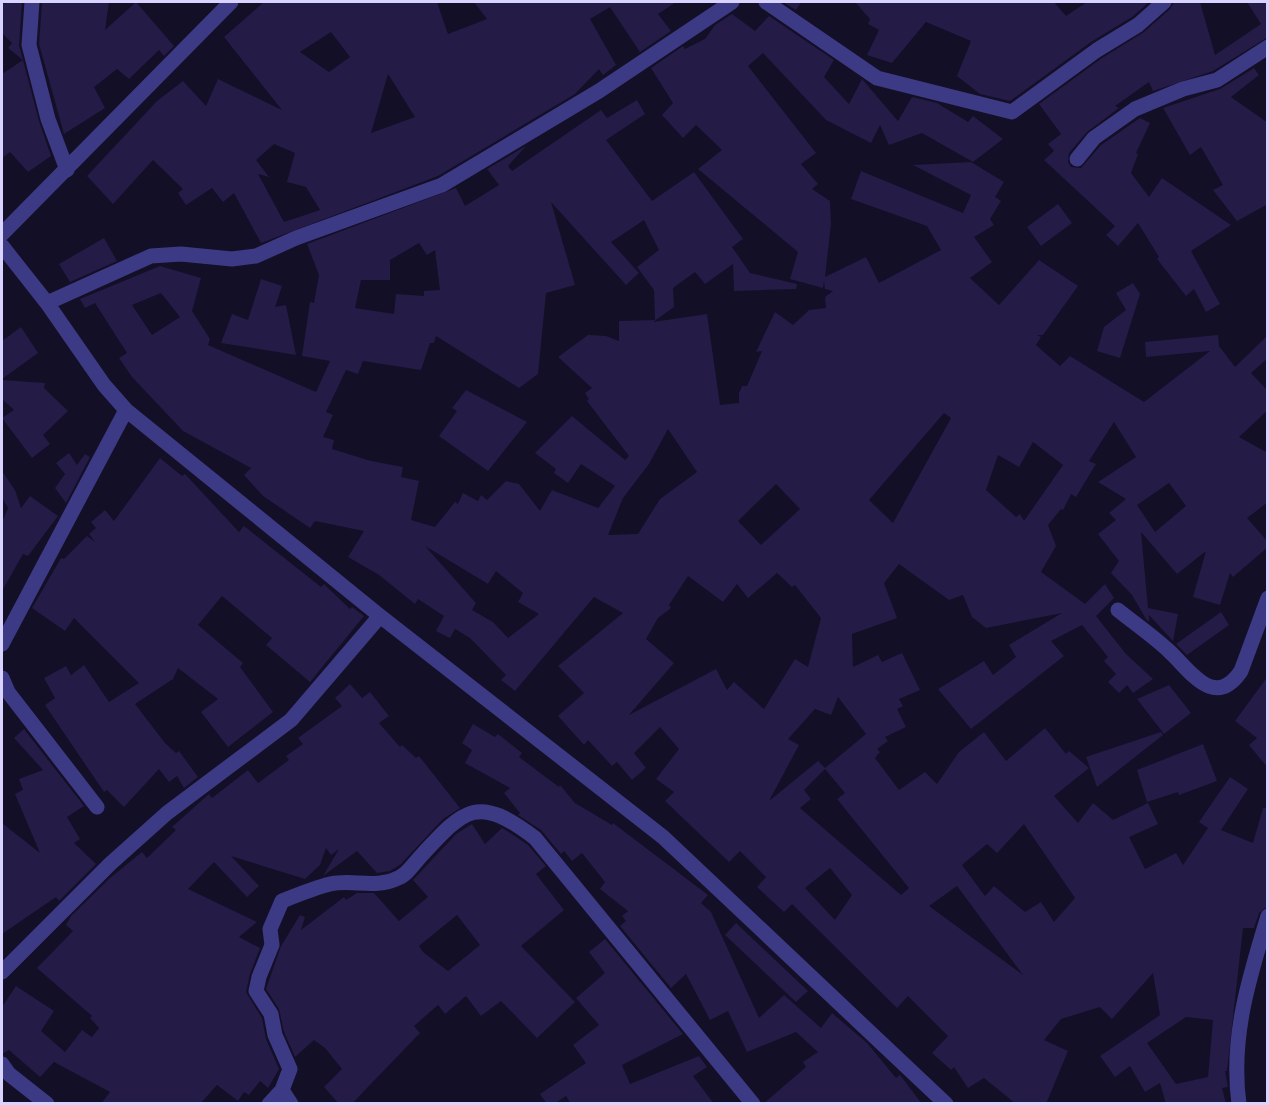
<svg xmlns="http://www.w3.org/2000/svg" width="1269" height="1105" font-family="Signika,sans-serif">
	<rect width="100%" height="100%" fill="#130f26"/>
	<path fill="#241b47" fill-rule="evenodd" d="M12,2H22L19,45L23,60L8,48L12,43L2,33V4Z
		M42,2H109L105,30L136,2L174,46L164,56L159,50L129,79L117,69L94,87L105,108L64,134L39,44Z
		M264,2H437L448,34L487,19L474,2H676L658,14L671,31L640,52L610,7L590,19L616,65L603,75L599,69L575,94L438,176L261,243L234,193L223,202L212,188L186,205L178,193L183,189L153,160L113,204L87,176L157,101L183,81L206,106L218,79L282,110L224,37ZM331,32L350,57L329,72L300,52ZM388,74L415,117L371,133ZM274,144L295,153L287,182L306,187L320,210L284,222L258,174L269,177L256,160Z
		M783,2H801L796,10Z
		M855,2H1054L1066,16L1087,2H1146L1147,4L1132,17L1091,42L1010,101L980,94L957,76L971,41L926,22L892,63L867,55L879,30L868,24L870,19Z
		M1174,2H1200L1215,55L1261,24L1247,2H1268V37L1213,71L1153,91L1149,82L1115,106L1119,108L1087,132L1069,153L1068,162L1071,167L1081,168L1101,145L1140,118L1150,123L1136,153L1138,154L1131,173L1149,197L1162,178L1231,225L1191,251L1220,304L1206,312L1194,289L1186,296L1157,259L1159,257L1138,223L1118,246L1106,235L1115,226L1044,160L1054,151L1048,144L1061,134L1039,104L1102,58L1144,32L1170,9Z
		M732,14L755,31L769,16L834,60L824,77L849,104L862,79L898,121L912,97L937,103L968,122L973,116L1003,139L973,162L922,133L889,145L880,125L871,143L826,120L763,53L748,66L816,153L801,164L818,184L812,189L830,201L831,224L825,277L866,257L879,283L941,250L927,226L851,199L861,171L963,213L971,195L913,165L971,162L1004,182L995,197L1001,201L990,219L994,225L974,237L992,262L970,278L999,305L1039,260L1078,286L1043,335H1037L1041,337L1036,345L1060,366L1070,356L1144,402L1210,351L1146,357L1145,342L1218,335L1219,346L1235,367L1268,335V358L1251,373L1268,391V410L1239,437L1268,453V502L1247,518L1268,542V547L1233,577L1230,573L1220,605L1193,597L1206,551L1177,574L1141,532L1148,608L1178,614L1173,641L1149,615V622L1146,619L1132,595L1111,573L1119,561L1098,534L1116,520L1109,513L1126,499L1098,482L1136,457L1114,422L1089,461L1096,464L1076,497L1071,494L1063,510L1061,509L1048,525L1056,546L1041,572L1085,604L1105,584L1114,598L1096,616L1126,654L1153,679L1133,693L1127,685L1119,693L1108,682L1116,674L1104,661L1108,657L1082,625L1051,641L1064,656L971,729L938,689L984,661L993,675L1016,657L1009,645L1062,613L986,628L972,617L963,595L949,600L899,564L884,583L897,618L852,634L853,667L878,655L882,662L902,653L920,690L899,699L903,706L897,709L906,727L885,737L888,741L877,749L880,752L875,758L899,790L925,772L937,784L959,752L984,732L1006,761L1045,728L1066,754L1069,751L1089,768L1054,796L1078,823L1093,803L1113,820L1148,803L1158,824L1129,837L1145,869L1176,853L1183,865L1208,828L1199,822L1230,777L1248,789L1221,830L1253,843L1263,808H1268V906L1259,913L1254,928H1243L1227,1071H1225L1228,1087L1222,1088L1226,1104H1166L1160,1083L1145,1092L1130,1066L1115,1077L1100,1056L1160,1015L1153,973L1112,1019L1100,1007L1061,1019L1044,1040L1068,1051L1046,1104H1016L984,1078L968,1088L954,1067L951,1070L932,1053L948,1036L908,996L897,1008L792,904L784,912L757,887L766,877L740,851L729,862L665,801L674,792L656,779L679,749L660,727L634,753L646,768L632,780L617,762L612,766L588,740L584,745L558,716L584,693L558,666L623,613L594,597L515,691L501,680L506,675L470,638L455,629L450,638L436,631L444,616L418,599L415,604L379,575L348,557L364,531L315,521L310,528L263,496L244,475L251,468L183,431L132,377L119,358L127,353L95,303L85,308L80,299L160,266L201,278L192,311L210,339L208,345L316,392L330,361L302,356L310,302L314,303L319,275L307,244L456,188L465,206L499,185L487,169L526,146L508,166L512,171L601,110L607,118L637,100L645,114L606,140L652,201L694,172L743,239L732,247L750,273L797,284L796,289L734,291L733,264L705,284L695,272L673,288L674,307L653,322L707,314L720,405L739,403V393L742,386H747L762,351L756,352L775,312L793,325L809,310L826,308L825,297L833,291L825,289L824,281L823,288L790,279L798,252L698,169L722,150L696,125L683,138L662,115L673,103L651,68L683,46L685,49L705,39L715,25ZM551,202L626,285L639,273L611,242L644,220L659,250L637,267L654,290L655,320L619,321V341L606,336L588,335L558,357L592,388L585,393L589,399L587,401L629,456L625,460L572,416L535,453L556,469L554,473L568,483L581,464L615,486L598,508L552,490L540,511L519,484L506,481L487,500L481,495L478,501L463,493L458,504L455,502L435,527L411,520L419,481L401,477L403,467L371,461L332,449L334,440L323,437L333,415L326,412L346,370L358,374L363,361L421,370L430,343H434L436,336L519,388L538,374L546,293L575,285ZM419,243L427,255L435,250L440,290L424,291V296L396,294L394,314L355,308L361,280H390V260ZM161,293L180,317L152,335L132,305ZM944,413L951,418L893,523L869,500ZM668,429L697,472L660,499L638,534L608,535L623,498L649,464ZM1033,442L1063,465L1024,521L1020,514L1016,517L986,490L998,455L1019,467ZM1169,483L1186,506L1155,532L1137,505ZM776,484L800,509L761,545L738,521ZM425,546L488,584L496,571L523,593L518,602L539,614L508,638L493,622L472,610L476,603ZM777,573L792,587L795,585L821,618L808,667L795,659L764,709L734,682L727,690L716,669L629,715L674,663L646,639L658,618L671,608L669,605L688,576L723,602L737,584L748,598ZM838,697L866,734L825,768L818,761L769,801L799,745L788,739L815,709L831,715ZM825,769L845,793L837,799L909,888L901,895L800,808L811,799L804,790ZM1024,824L1075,898L1054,922L1041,902L1025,912L994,886L985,896L962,865L987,844L997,853ZM830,868L852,895L835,920L805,888ZM957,886L1023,975L929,906ZM1186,1017L1213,1020L1208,1077L1176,1084L1147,1043Z
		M23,60L39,121L51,156L28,172L10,152L2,158V74Z
		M1254,68L1259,75L1231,97L1268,123V204L1237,221L1213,190L1223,185L1201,147L1190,155L1163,108L1220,89Z
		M1058,204L1072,223L1041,246L1027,227Z
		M104,238L117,261L70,282L59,264Z
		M261,279L282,286L275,307L286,305L296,355L221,343L232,314L248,320Z
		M1133,283L1140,294L1120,358L1097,351L1104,327L1126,310L1116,293Z
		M21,327L38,353L2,379V341Z
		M2,380L45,383L44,388L68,411L43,435L50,444L32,458L2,418L14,410L2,399Z
		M466,390L527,422L488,471L439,436L457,411L452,408Z
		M69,453L77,465L85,454L90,457L66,503L55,488L65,474L56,463Z
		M160,458L182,476L185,474L239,532L244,526L321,587L324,584L350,609L352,607L364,616L310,682L266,645L272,638L222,596L198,625L243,663L240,667L273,712L228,747L201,712L218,699L178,668L173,679L135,704L165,743L176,753L179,751L198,777L184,788L177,776L169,782L159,769L124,807L107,790L104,792L45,705L55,698L44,678L66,666L71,675L84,665L109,702L139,683L74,618L65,631L32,608L61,558L64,559L87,536L95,542L89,534L96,528L91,522L105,510L114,521Z
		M2,471L15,490L21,508L30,496L58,516L28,556L23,554L2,591V522L8,508L2,498Z
		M1221,612L1229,625L1187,655L1176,644Z
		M1268,676V768L1249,745L1257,738L1235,721Z
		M350,684L362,698L370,692L389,716L379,723L400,747L402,745L416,758L419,756L460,808L443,819L401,864L390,871L377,873L357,851L323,876L339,849L331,855L326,848L320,865L305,879L231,856L259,886L247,897L214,862L188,889L257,922L239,937L260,948L250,974L246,992L262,1018L266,1039L279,1069L268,1088L260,1081L249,1095L244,1092L238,1101L217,1085L200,1104H101L110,1092L54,1062L40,1077L9,1050L2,1054V1007L16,986L54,1011L41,1031L65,1052L82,1030L92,1037L99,1028L90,1018L92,1016L37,968L73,931L66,925L71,916L110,878L142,852L147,858L176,830L172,827L209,794L212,798L248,770L258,783L289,760L286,756L303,744L298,738L342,706L335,698Z
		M1169,685L1191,713L1164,734L1137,699Z
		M473,724L495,737L498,734L522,753L519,757L559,787L560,785L575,803L612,825L613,823L708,895L701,903L711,912L759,1018L784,995L821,1028L832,1013L867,1043L896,1078L900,1075L922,1104H763L806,1067L803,1062L818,1052L796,1032L747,1052L728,1011L710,1020L686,974L671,988L620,926L626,921L622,916L628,911L600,889L605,882L582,853L572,861L564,851L561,854L541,830L518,815L520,813L504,793L510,788L465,763L472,750L462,743Z
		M24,729L84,806L67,817L80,839L74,843L96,864L59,901L56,897L2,934V823L40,853L15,794L23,790L19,779L43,770L14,738Z
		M1161,732L1163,735L1097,787L1086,757Z
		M1203,744L1217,781L1179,795L1178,792L1147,802L1137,770Z
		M472,824L485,844L502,828L510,833L528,845L546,866L536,874L564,910L521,946L575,1002L537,1038L501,1001L481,1016L466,996L445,1014L438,1005L414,1026L420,1033L366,1089L352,1104H339L324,1087L342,1069L325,1048L314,1040L295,1057L284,1032L279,1009L266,989L281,946L300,915L305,917L301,930L344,897L346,900L357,893H374L399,921L428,897L413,880L456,834ZM457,915L480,945L448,971L423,952L419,946Z
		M736,923L808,991L796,1002L725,935Z
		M605,939L683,1034L622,1065L630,1084L699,1056L707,1067L693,1076L714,1104H571L566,1096L554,1104H547L540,1094L586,1063L573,1045L599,1025L576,998L605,973L589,952Z"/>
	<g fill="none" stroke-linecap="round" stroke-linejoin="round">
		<path stroke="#3d3a85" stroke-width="15" d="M32,2L29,45L48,119L67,170
			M766,2L877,78L1012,112L1097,50L1138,25L1164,2
			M1077,159L1094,138L1135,109L1183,89L1217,80L1268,47
			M2,234L231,2
			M2,246L47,303L104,385L126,410L380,616L663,837L946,1104
			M47,303L151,256L181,254L232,259L256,256L296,238L442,185L599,91L732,2
			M1118,610C1134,623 1153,636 1169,651C1189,669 1214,711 1241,671L1268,598
			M2,644L126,410
			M2,678L8,692L97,807
			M2,972L110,864L167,813L291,720L380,616
			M2,1064L9,1074L47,1104
			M282,1090L291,1104
			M269,1104L282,1090L290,1069L275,1035L271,1014L256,991L259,977L272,945L270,929L282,901C297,895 314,888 330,884C352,879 376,889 398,878C407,875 415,862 421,856C466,807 478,795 535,838L753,1104
			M1239,1104C1230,1038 1249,978 1268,916"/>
	</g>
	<rect width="1269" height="1105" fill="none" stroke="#d9d4ff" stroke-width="6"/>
</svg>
